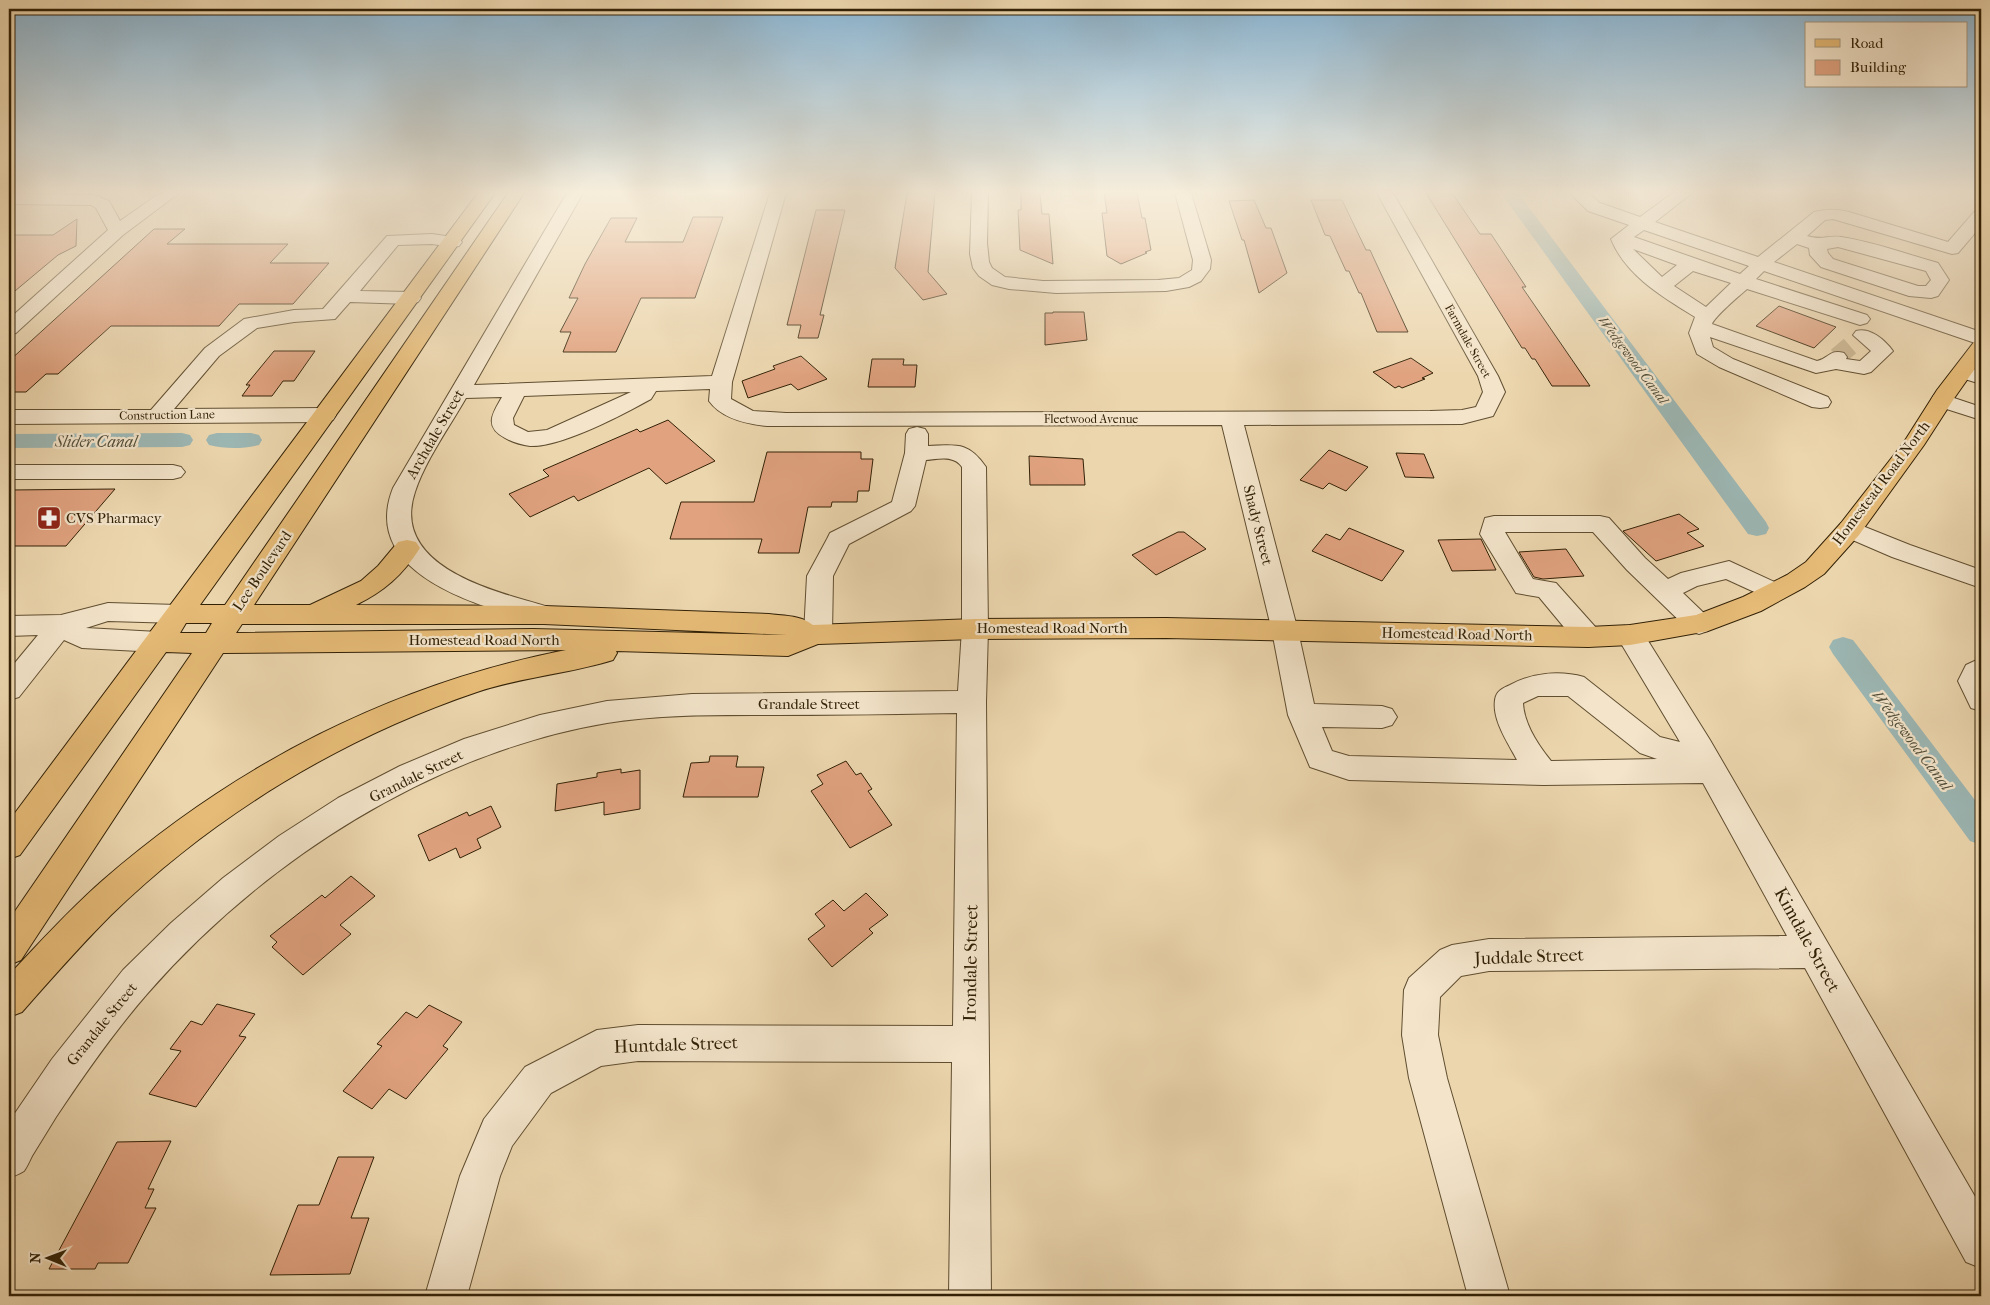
<svg xmlns="http://www.w3.org/2000/svg" width="1990" height="1305" font-family="'IM FELL French Canon',serif">
	<rect width="100%" height="100%" fill="#ecd6ae"/>
	<filter id="stains"><feTurbulence type="fractalNoise" baseFrequency=".004" numOctaves="4"/><feColorMatrix values="0 0 0 0 .2 0 0 0 0 .09 0 0 0 0 .02 0 0 0 .5 -.17"/></filter>
	<radialGradient id="worn" r=".72"><stop offset=".6" stop-color="#630" stop-opacity="0"/><stop offset="1" stop-color="#630" stop-opacity=".3"/></radialGradient>
	<g fill="none" stroke-linecap="round" stroke-linejoin="round">
		<path fill="#9cb7b4" fill-rule="evenodd" d="M1501,193H1518L1766,522L1769,528L1766,534L1757,536L1748,534Z
			M182,433L190,435L193,440L190,445L182,447L9,448V434Z
			M217,433H251L259,435L262,440L259,445C244,449 224,449 209,445L206,440L209,435Z
			M1843,637L1853,640L1981,808V845L1970,841L1833,654L1829,647L1833,640Z"/>
	</g>
	<path fill="#e0a27f" stroke="#322106" d="M907,193H935L928,272L947,294L923,300L895,268Z
		M1021,193H1040L1042,214H1049L1053,264L1020,250L1018,210H1021Z
		M1104,193H1137L1142,218H1145L1151,250L1145,252L1147,253L1121,264L1107,256L1102,213H1107Z
		M1426,193H1452L1480,234H1491L1526,287H1522L1590,386H1552L1535,359H1532L1525,348H1522Z
		M1254,200L1266,228H1271L1287,273L1259,293L1244,240H1242L1229,201Z
		M1311,200H1342L1366,250H1370L1408,332H1377L1361,293H1359L1349,271H1346L1330,236L1325,235Z
		M816,210H845L820,315H824L818,338H798L801,325H787Z
		M693,217H723L695,298H641L616,352H563L571,332H560L578,298H569L585,264L611,218H637L625,242H683Z
		M77,219L76,246L58,255L9,296V235H53Z
		M154,229H185L167,244H288L270,263H329L293,304H239L219,326H111L58,374H46L26,392H9V361Z
		M1779,306L1836,327L1814,348L1756,326Z
		M1053,312H1084L1087,340L1045,345V313H1053Z
		M274,351H315L294,381H283L272,396H242L250,385H246Z
		M801,356L827,379L798,390L791,384L748,398L742,381L775,369L773,366Z
		M1411,358L1433,373L1422,378L1425,379L1402,388L1399,386L1395,388L1373,372Z
		M872,359H904L903,365H917L915,387H868Z
		M668,420L715,461L666,484L649,468L578,501L574,496L530,517L509,494L549,476L543,470L637,429L640,432Z
		M1329,450L1368,467L1346,491L1329,483L1323,489L1300,480Z
		M767,452H861V459H873L869,491H858L857,502H832L831,507H808L799,553H758L762,539H670L681,502H754Z
		M1396,453L1424,454L1434,478L1405,477Z
		M1029,456L1083,459L1085,485H1030Z
		M115,489L66,546H9V490Z
		M1679,514L1699,529L1687,533L1704,546L1656,561L1623,531Z
		M1349,528L1404,551L1382,581L1312,551L1326,534L1340,540Z
		M1178,532H1184L1206,549L1156,575L1132,555Z
		M1481,539L1496,570L1452,571L1438,540Z
		M1566,549L1584,576L1543,579L1534,577L1519,552Z
		M710,756H738L736,767H764L758,797H683L691,763L709,762Z
		M846,761L856,775L861,773L872,789L868,791L892,825L850,848L811,791L823,784L817,775Z
		M621,769V773L640,770V809L604,815V802L555,811L557,784L597,777V773Z
		M491,806L501,827L477,839L481,848L460,858L456,848L429,861L418,835L467,812L469,816Z
		M351,876L375,896L340,925L351,934L303,975L272,947L277,942L270,936L322,895L325,898Z
		M866,893L888,915L869,929L873,933L832,967L808,939L825,926L815,914L833,900L844,911Z
		M217,1004L255,1014L239,1036L246,1037L196,1107L149,1094L181,1051L170,1049L191,1021L202,1025Z
		M429,1005L462,1022L443,1046L448,1049L406,1099L389,1089L372,1109L343,1091L382,1046L377,1044L406,1012L417,1018Z
		M171,1141L148,1189H154L145,1208H156L128,1263H98L95,1269H49L117,1142Z
		M338,1157H374L351,1218H369L350,1274L270,1275L298,1205H319Z"/>
	<g fill="none" stroke-linecap="round" stroke-linejoin="round">
		<path stroke="#c7b28c" stroke-width="19" stroke-dasharray="19 9" stroke-linecap="butt" d="M1837,357L1850,346"/>
		<defs>
			<path id="minor" d="M160,193H179L123,235L16,333L9,335V319L108,230L96,208L91,205L9,204V194L94,195L109,201L120,221Z
				M567,193H583L474,385L712,376L770,193H786L732,382L731,399L753,411L786,413L1430,411L1462,410L1476,407L1483,392L1478,376L1377,193H1393L1498,376L1505,392L1493,416L1462,424L1244,425L1298,631L1314,704L1382,706L1392,709L1397,717L1392,725L1382,728L1322,727L1332,751L1349,756L1517,760C1508,743 1492,720 1495,700C1496,691 1503,688 1510,685C1532,673 1559,670 1584,677L1660,737L1680,742L1616,635L1620,628L1630,625L1640,628L1710,740L1981,1207V1268L1966,1262L1805,968L1489,971L1461,976L1440,997L1438,1035L1447,1078L1510,1296H1468L1409,1078L1402,1035L1404,990L1409,978L1440,950L1452,945L1489,939L1787,936L1703,783L1543,785L1349,780L1310,767L1288,715L1272,631L1222,425L767,426C747,424 722,419 709,401L710,389L656,391L651,399C622,415 562,447 530,446C522,445 512,442 505,438C483,426 493,413 502,397L466,398C450,426 425,461 415,492C389,569 501,593 553,608L557,615L553,622C537,626 518,617 502,612C447,595 364,561 393,488ZM631,392L547,430L528,432L514,425L513,418L524,396ZM1538,696H1568L1640,753L1657,759L1551,761C1538,745 1524,724 1523,703Z
				M972,193H988L987,243L989,262L992,268L1005,277L1043,281L1158,280L1179,278L1192,270L1193,260L1175,193H1191L1211,260L1210,269L1201,281L1189,287L1166,291L1056,293L1009,289L992,285L979,276L973,268L970,254Z
				M1570,193H1588L1600,203L1640,217L1673,193H1692L1655,222L1758,257L1814,212C1827,209 1836,209 1849,212L1948,242L1975,211L1981,210V226L1958,253L1952,254L1833,219L1825,220L1807,236C1823,241 1827,235 1841,237C1874,242 1906,254 1938,263L1949,280L1938,296L1931,298L1909,296L1821,267L1810,255L1809,248L1797,244L1774,262L1981,332V345L1764,271L1756,279L1867,315L1870,319L1867,323L1860,325L1747,289C1739,296 1715,316 1712,324L1817,361C1830,358 1829,349 1844,353L1847,357L1846,359L1860,361L1871,351L1853,335L1856,331C1870,327 1885,340 1893,351L1871,372L1864,374L1836,369L1816,373L1710,337L1713,347L1733,359L1828,397L1831,402L1828,407L1820,408L1812,407L1719,367L1697,354L1689,333L1695,317C1663,297 1626,276 1611,239L1629,225L1588,211ZM1644,230L1749,266L1740,274L1634,237ZM1838,247L1926,271L1931,280L1926,286H1918L1833,259L1828,253L1827,249ZM1633,249L1677,265L1662,277ZM1693,271L1731,283L1706,307L1674,286Z
				M432,234L459,238L462,242L459,246L453,247L432,244L398,245L360,291L411,292L418,294L421,298L418,302L411,304L350,302L335,319L294,322L257,328L219,356L174,409L325,408L333,410L336,415L333,420L325,422L9,424V410H151L205,348L244,319L294,310L323,309L387,236Z
				M1962,366L1981,371V384L1955,376L1952,372L1955,368Z
				M1942,394L1981,407V420L1934,405L1931,400L1934,395Z
				M917,427L925,429L928,434V446C956,445 968,441 986,467L988,629L986,702L991,1296H949L952,1062L638,1061L601,1066L551,1093L512,1146L500,1176L467,1296H425L460,1176L484,1119L525,1067L597,1030L638,1025L953,1026L957,713C897,714 837,715 776,715C720,715 662,714 607,723C431,753 263,861 147,994C114,1032 84,1075 56,1117C48,1130 40,1143 32,1156C30,1160 27,1167 24,1171C20,1174 13,1176 9,1178V1122L52,1059L123,970L171,923L223,878L279,836L338,798L400,766L464,739L540,715L607,701L692,694L958,691L962,629V467C954,455 939,459 926,460L915,506L911,511L849,544L833,576L832,634L828,641L818,644L808,641L804,634L807,576L827,539L830,533L892,502L905,453L906,434L909,429Z
				M9,465H173L181,467L185,472L181,477L173,479H9Z
				M1494,516H1600L1609,518L1645,558L1668,579L1681,573L1729,561L1783,586L1787,592L1783,598L1774,601L1726,579L1697,586L1683,593L1708,617L1712,624L1708,631L1699,634L1690,631L1627,570L1593,532H1505L1533,579L1556,583L1598,630L1602,637L1598,644L1588,647L1578,644L1539,597L1516,593L1480,534L1485,518Z
				M1850,521L1910,545L1981,570V588L1892,557L1841,535L1838,529L1841,523Z
				M108,603L178,605L187,607L191,614L187,621L178,623L108,621L86,628L158,632L168,635L172,642L168,649L158,652L82,648L64,640L19,697L9,700V670L38,635L9,636V616L61,615Z
				M1981,658V711L1971,708L1958,681L1966,665Z"/>
			<path id="major" d="M478,193H495L200,605H225L508,193H524L254,605H310L361,581L378,566L398,542L407,540L416,542L420,548C402,576 384,591 356,605L544,606L769,614C785,616 800,615 813,625L975,619L1166,618L1588,627L1630,625L1696,615L1743,597L1787,575L1806,562L1841,523L1904,442L1937,390L1974,342L1981,340V360L1955,397L1924,445L1859,535L1824,574L1805,587L1761,611L1708,631L1630,645L1588,647L1166,638L975,639L818,644L788,656L616,651L617,653L613,660C568,674 521,677 477,692C341,738 214,815 111,915C80,946 51,979 22,1012L9,1017V975C39,943 69,910 102,881C235,765 392,684 566,650L223,653L21,960L9,965V920L192,653L166,652L20,855L9,859V821ZM186,623H212L206,633H180ZM242,624H544L787,635L533,629L236,633Z"/>
		</defs>
		<use href="#minor" stroke="#604e30" stroke-width="2"/>
		<use href="#major" stroke="#322106" stroke-width="2"/>
		<use href="#minor" fill="#f3e4ca" fill-rule="evenodd"/>
		<use href="#major" fill="#e6bb77" fill-rule="evenodd"/>
	</g>
	<linearGradient id="sky" x2="0" y2="1"><stop stop-color="#89b5d3"/><stop offset="0.51" stop-color="#f6eddb"/><stop offset="1" stop-color="#f6eddb" stop-opacity="0"/></linearGradient>
	<rect width="1990" height="376" fill="url(#sky)"/>
	<defs>
		<symbol id="pharmacy-square" viewBox="-11 -11 22 22"><rect x="-9" y="-9" width="18" height="18" rx="4" fill="#8f2418" stroke="#f3e4ca"/><path d="M-2-6h4v4h4v4h-4v4h-4v-4h-4v-4h4Z" fill="#fff"/></symbol>
	</defs>
	<g fill-rule="evenodd">
		<use href="#pharmacy-square" x="35" y="504" width="28" height="28"/>
	</g>
	<g text-anchor="middle" dominant-baseline="central" stroke-width="4.5" stroke-linejoin="round" paint-order="stroke">
		<g font-size="12" fill="#322106" stroke="#f3e4ca">
			<text transform="translate(1468 341) rotate(61)">Farmdale Street</text>
			<text transform="translate(167 415) rotate(-1)">Construction Lane</text>
			<text x="1091" y="419">Fleetwood Avenue</text>
		</g>
		<g font-size="14" font-style="italic" fill="#524e3a" stroke="#f3e4ca">
			<text transform="translate(1633 360) rotate(53)">Wedgewood Canal</text>
		</g>
		<g font-size="15" fill="#322106" stroke="#f3e4ca">
			<text transform="translate(435 434) rotate(-60)">Archdale Street</text>
			<text transform="translate(1881 483) rotate(-53)">Homestead Road North</text>
			<text transform="translate(1258 525) rotate(76)">Shady Street</text>
			<text transform="translate(262 571) rotate(-56)">Lee Boulevard</text>
			<text x="1052" y="628">Homestead Road North</text>
			<text transform="translate(1457 634) rotate(1)">Homestead Road North</text>
			<text x="484" y="640">Homestead Road North</text>
			<text x="809" y="704">Grandale Street</text>
			<text transform="translate(416 776) rotate(-26)">Grandale Street</text>
			<text transform="translate(102 1024) rotate(-51)">Grandale Street</text>
		</g>
		<g font-size="15" fill="#322106" stroke="#f3e4ca" text-anchor="start">
			<text x="66" y="518">CVS Pharmacy</text>
		</g>
		<g font-size="16" font-style="italic" fill="#524e3a" stroke="#f3e4ca">
			<text x="96" y="441">Slider Canal</text>
			<text transform="translate(1912 740) rotate(53)">Wedgewood Canal</text>
		</g>
		<g font-size="18" fill="#322106" stroke="#f3e4ca">
			<text transform="translate(1807 940) rotate(61)">Kimdale Street</text>
			<text transform="translate(1529 957) rotate(-2)">Juddale Street</text>
			<text transform="translate(971 963) rotate(-89)">Irondale Street</text>
			<text transform="translate(676 1045) rotate(-2)">Huntdale Street</text>
		</g>
	</g>
	<rect width="1990" height="1305" fill="none" stroke="#ecd6ae" stroke-width="30"/>
	<rect x="10" y="10" width="1970" height="1285" fill="none" stroke="#322106" stroke-width="2.5"/>
	<rect x="15" y="15" width="1960" height="1275" fill="none" stroke="#322106"/>
	<rect x="1805" y="22" width="162" height="65" fill="#f3e4ca" stroke="#a6967c"/>
	<rect x="1815" y="39" width="25" height="8" fill="#e6bb77" stroke="#a6967c"/>
	<text x="1850" y="48" font-size="15" fill="#322106">Road</text>
	<rect x="1815" y="60" width="25" height="15" fill="#e0a27f" stroke="#a6967c"/>
	<text x="1850" y="72" font-size="15" fill="#322106">Building</text>
	<g transform="translate(48 1258) rotate(271)" stroke="#f3e4ca" stroke-width="4" paint-order="stroke">
	<path d="M0-4L9 19L0 12L-9 19Z" fill="#322106"/>
	<text y="-8" font-size="14" font-weight="bold" text-anchor="middle" fill="#322106">N</text>
	</g>
	<rect width="100%" height="100%" filter="url(#stains)"/>
	<rect width="100%" height="100%" fill="url(#worn)"/>
</svg>
